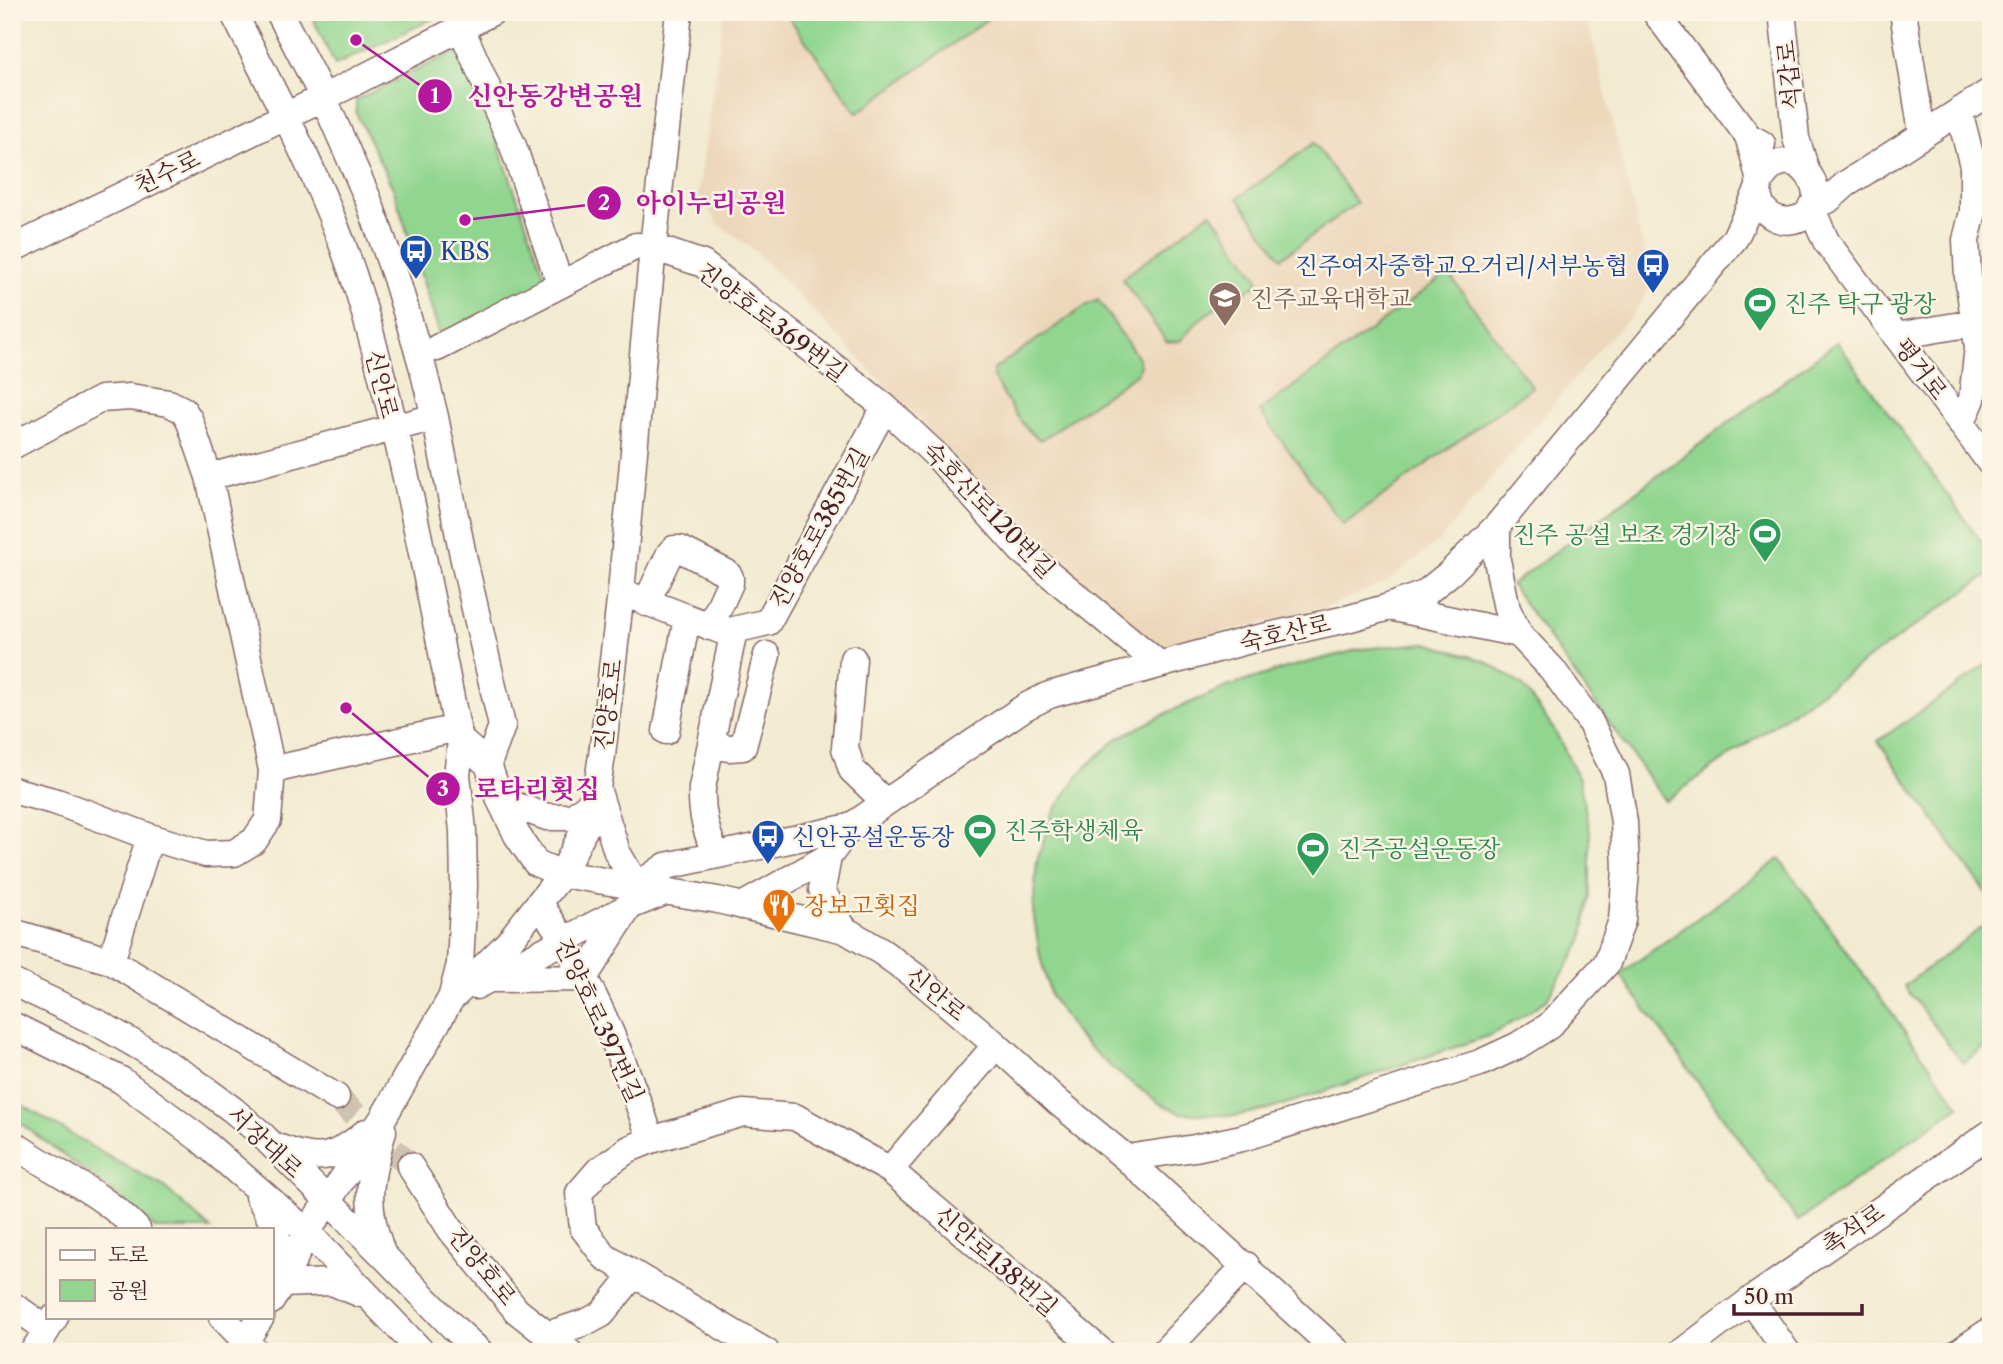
<svg xmlns="http://www.w3.org/2000/svg" width="2003" height="1364" font-family="'Libre Caslon Text','Noto Serif KR',serif">
	<rect width="100%" height="100%" fill="#fcf5e5"/>
	<filter id="ink" filterUnits="userSpaceOnUse"><feTurbulence type="fractalNoise" baseFrequency=".0143" numOctaves="2"/><feDisplacementMap in="SourceGraphic" scale="14" xChannelSelector="R" yChannelSelector="G"/><feConvolveMatrix kernelMatrix="1 2 1 2 8 2 1 2 1" color-interpolation-filters="sRGB"/></filter>
	<filter id="wash" filterUnits="userSpaceOnUse"><feTurbulence type="fractalNoise" baseFrequency=".00686" numOctaves="4" result="noise"/><feDisplacementMap in="SourceGraphic" scale="28" xChannelSelector="R" yChannelSelector="G"/><feGaussianBlur stdDeviation="1.57" result="paint"/><feColorMatrix in="noise" values="0 0 0 0 0 0 0 0 0 0 0 0 0 0 0 0 0 1.4 0 .05"/><feComposite in="paint" operator="in"/></filter>
	<g filter="url(#wash)">
		<rect width="100%" height="100%" fill="#f2ebd1"/>
		<path fill="#edd7bb" d="M724,12H1586L1652,285L1633,315L1606,341L1440,540L1385,583L1330,606L1286,618L1147,649L1037,551L953,455L755,251L719,225L698,194Z"/>
		<path fill="#90d68f" stroke="#6d7a5d" stroke-width="2" d="M310,12H440L441,15L335,65Z
			M785,12H997L857,113Z
			M452,53H466L548,285L441,338L393,188L356,113V100Z
			M1314,143L1357,203L1281,258L1238,198Z
			M1211,212L1258,278L1257,285L1227,300L1200,319L1180,341L1167,342L1122,279Z
			M1448,273L1532,387L1343,525L1260,411Z
			M1098,300L1138,358L1140,366L1137,373L1041,440C1022,431 1005,395 993,378L994,369L1087,305Z
			M1837,342L1991,555V573L1665,801L1511,585Z
			M1427,643L1485,661L1522,685L1555,731L1579,779L1590,832V894L1582,942L1546,1000L1520,1018L1491,1035L1274,1108L1235,1116L1180,1113L1159,1103L1112,1068L1077,1035L1051,997L1040,956L1033,911L1037,861L1052,814L1081,772L1116,739L1171,711L1227,687L1286,668L1361,649Z
			M1991,662V900L1878,741Z
			M1780,859L1959,1106L1798,1221L1620,974Z
			M1986,924L1991,930V1042L1963,1063L1904,986Z
			M12,1099L111,1158L163,1186L211,1229H156L120,1197L12,1117Z"/>
	</g>
	<g filter="url(#ink)">
		<g fill="none" stroke-linecap="round" stroke-linejoin="round">
			<path stroke="#d0c2b0" stroke-width="26" stroke-dasharray="26 13" stroke-linecap="butt" d="M336,1097L410,1166"/>
			<defs>
				<path id="minor" d="M233,12C279,103 329,195 359,293C401,434 428,584 457,728L461,741L488,764L500,800L517,835L536,863L562,874L718,900L845,930L882,952L920,980L996,1045L1058,1102L1126,1158L1338,1352
					M279,12L323,97L368,199L396,278L422,365L435,417L465,565L502,726L488,764
					M1655,12L1748,136L1762,144
					M1782,12L1796,138L1806,170
					M1903,12L1922,133
					M461,28L513,146L560,284
					M1959,111L1973,166V212L1966,240L1968,277L1978,347L1972,399L1961,424
					M1748,136C1752,149 1756,164 1759,178C1760,185 1757,192 1759,199C1763,214 1778,223 1793,220C1846,210 1794,124 1760,181
					M1813,205L1828,200L1846,184L1991,91
					M1811,207L1826,241L1991,464
					M12,249L345,87L492,12
					M1896,336L1991,320
					M437,348L636,246L653,247L703,264L885,407L937,456L1022,551L1159,664
					M12,446L101,399L130,397L169,403L183,410L189,419L209,477L272,770L268,820L254,841L234,853L206,854L150,837L57,802L12,790
					M209,477L435,417
					M621,592L725,632L768,622L885,407
					M646,603L670,553L674,549H680L727,573L730,577V583L710,627
					M1389,607L1519,634
					M853,659L845,748L852,770L885,802
					M666,731L687,618
					M711,744L729,748L743,747L767,655
					M272,770L457,728
					M597,788L617,852L637,886L666,866L850,827
					M500,800L547,817H573L593,801
					M716,855C706,832 701,813 702,788L734,630
					M828,857L822,889L832,911L845,930
					M539,903C590,975 623,1057 651,1140
					M742,906L828,857L850,827L1025,707L1049,695L1250,640L1347,619L1389,607L1424,594L1450,573L1497,526L1735,238L1758,190
					M12,932L111,961L336,1097
					M111,961L150,837
					M493,979L584,978L629,907
					M12,982L100,1024L145,1050L190,1078L233,1110L260,1133L383,1255L454,1328L480,1352
					M476,986L630,906L667,891
					M451,999L460,964L464,887L463,831L457,775L461,741
					M12,1025L121,1080L200,1139L307,1232L422,1352
					M12,1143C56,1174 100,1191 137,1229
					M277,1147C320,1162 330,1161 366,1132
					M1126,1158L1195,1148L1242,1138L1480,1063L1517,1046L1549,1026L1607,963L1622,920L1626,870L1624,822L1616,774L1589,720L1552,669L1519,634L1507,609L1497,560V526
					M410,1166L451,1230L517,1311L569,1352
					M890,1170L996,1045
					M258,1196C279,1229 280,1246 282,1284L332,1282L361,1294
					M381,1250C363,1200 370,1180 383,1131
					M1751,1300L1787,1352
					M271,1301L282,1284L307,1232L383,1118L450,1000L507,944L539,903L562,874L587,824L597,788L602,755L621,592L653,247L679,12
					M12,1305L47,1329
					M222,1317L256,1352
					M547,1335L589,1321L602,1314L634,1274
					M33,1352L55,1317
					M238,1352L261,1317
					M766,1352L605,1257L583,1228L579,1193L598,1171L629,1149L651,1140L743,1113L795,1117L890,1170L1102,1352
					M1164,1352L1246,1265
					M1682,1352L1751,1300L1991,1133
					M1959,1352L1991,1330"/>
			</defs>
			<use href="#minor" stroke="#856665" stroke-width="29"/>
			<use href="#minor" stroke="#fff" stroke-width="26"/>
		</g>
	</g>
	<defs>
		<symbol id="bus-pin" viewBox="-11 -11 22 30"><path d="M0 17L-7.5 6A9.5 9.5 0 1 1 7.5 6Z" fill="#1a4fb4" stroke="#fcf5e5"/><path d="M-5-6H5V4H4V6H2V4H-2V6H-4V4H-5ZM-3.5-4V0h7V-4ZM-3.5 1.2v1.5H-2V1.2ZM2 1.2v1.5H3.5V1.2Z" fill="#fff"/></symbol>
		<symbol id="university-pin" viewBox="-11 -11 22 30"><path d="M0 17L-7.5 6A9.5 9.5 0 1 1 7.5 6Z" fill="#8d6e63" stroke="#fcf5e5"/><path d="M0-5L7-2L0 1L-7-2ZM-4 1L0 2.5L4 1V4Q0 6-4 4Z" fill="#fff"/></symbol>
		<symbol id="stadium-pin" viewBox="-11 -11 22 30"><path d="M0 17L-7.5 6A9.5 9.5 0 1 1 7.5 6Z" fill="#2e9e5b" stroke="#fcf5e5"/><path d="M0-5a6.5 5 0 1 0 0 10a6.5 5 0 1 0 0-10ZM-3.5-1.8h7v3.6h-7Z" fill="#fff"/></symbol>
		<symbol id="restaurant-pin" viewBox="-11 -11 22 30"><path d="M0 17L-7.5 6A9.5 9.5 0 1 1 7.5 6Z" fill="#e8710a" stroke="#fcf5e5"/><path d="M-5-6h1v4h1v-4h1v4h1v-4h1v5L-1.5 .5V6h-2V.5L-5-1ZM5-6V6H3V1.5H1.5Q1.5-4 5-6Z" fill="#fff"/></symbol>
	</defs>
	<g fill-rule="evenodd">
		<use href="#bus-pin" x="397" y="232" width="38" height="52"/>
		<use href="#bus-pin" x="1634" y="246" width="38" height="52"/>
		<use href="#university-pin" x="1206" y="279" width="38" height="52"/>
		<use href="#stadium-pin" x="1741" y="284" width="38" height="52"/>
		<use href="#stadium-pin" x="1746" y="515" width="38" height="52"/>
		<use href="#stadium-pin" x="961" y="811" width="38" height="52"/>
		<use href="#bus-pin" x="749" y="817" width="38" height="52"/>
		<use href="#stadium-pin" x="1294" y="829" width="38" height="52"/>
		<use href="#restaurant-pin" x="760" y="886" width="38" height="52"/>
	</g>
	<g text-anchor="middle" dominant-baseline="central" stroke-width="5" stroke-linejoin="round" paint-order="stroke">
		<g font-size="24" fill="#4a1f2b" stroke="#fcf5e5">
			<text transform="translate(1789 75) rotate(-96)">석갑로</text>
			<text transform="translate(167 172) rotate(-26)">천수로</text>
			<text transform="translate(772 322) rotate(37)">진양호로369번길</text>
			<text transform="translate(1921 369) rotate(53)">평거로</text>
			<text transform="translate(382 384) rotate(76)">신안로</text>
			<text transform="translate(989 510) rotate(46)">숙호산로120번길</text>
			<text transform="translate(819 528) rotate(-61)">진양호로385번길</text>
			<text transform="translate(1285 633) rotate(-13)">숙호산로</text>
			<text transform="translate(608 705) rotate(-83)">진양호로</text>
			<text transform="translate(936 994) rotate(39)">신안로</text>
			<text transform="translate(599 1020) rotate(65)">진양호로397번길</text>
			<text transform="translate(265 1142) rotate(43)">서장대로</text>
			<text transform="translate(1853 1229) rotate(-35)">촉석로</text>
			<text transform="translate(996 1261) rotate(41)">신안로138번길</text>
			<text transform="translate(482 1266) rotate(51)">진양호로</text>
		</g>
		<g font-size="24" fill="#164399" stroke="#fcf5e5" text-anchor="start">
			<text x="440" y="251">KBS</text>
			<text x="1628" y="265" text-anchor="end">진주여자중학교오거리/서부농협</text>
			<text x="792" y="836">신안공설운동장</text>
		</g>
		<g font-size="24" fill="#785e54" stroke="#fcf5e5" text-anchor="start">
			<text x="1250" y="298">진주교육대학교</text>
		</g>
		<g font-size="24" fill="#27864d" stroke="#fcf5e5" text-anchor="start">
			<text x="1784" y="303">진주 탁구 광장</text>
			<text x="1740" y="534" text-anchor="end">진주 공설 보조 경기장</text>
			<text x="1004" y="830">진주학생체육</text>
			<text x="1338" y="848">진주공설운동장</text>
		</g>
		<g font-size="24" fill="#c56008" stroke="#fcf5e5" text-anchor="start">
			<text x="804" y="905">장보고횟집</text>
		</g>
	</g>
	<path fill="none" stroke="#b5179e" stroke-width="2.5" d="M356 40L435 96M465 220L604 203M346 708L443 789"/>
	<g fill="#b5179e" stroke="#fcf5e5" stroke-width="2.5">
		<circle cx="356" cy="40" r="7"/>
		<circle cx="465" cy="220" r="7"/>
		<circle cx="346" cy="708" r="7"/>
		<circle cx="435" cy="96" r="18"/>
		<circle cx="604" cy="203" r="18"/>
		<circle cx="443" cy="789" r="18"/>
	</g>
	<g font-size="21" text-anchor="middle" font-weight="bold" fill="#fff">
		<text x="435" y="103">1</text>
		<text x="604" y="210">2</text>
		<text x="443" y="796">3</text>
	</g>
	<g font-size="26" text-anchor="middle" font-weight="bold" fill="#b5179e" stroke="#fcf5e5" stroke-width="5" stroke-linejoin="round" paint-order="stroke">
		<text x="555" y="105">신안동강변공원</text>
		<text x="711" y="212">아이누리공원</text>
		<text x="537" y="798">로타리횟집</text>
	</g>
	<rect width="2003" height="1364" fill="none" stroke="#fcf5e5" stroke-width="42"/>
	<rect x="46" y="1228" width="228" height="91" fill="#fcf5e5" stroke="#b59f9b" stroke-width="2"/>
	<rect x="60" y="1250" width="35" height="10" fill="#ffffff" stroke="#b59f9b" stroke-width="2"/>
	<text x="108" y="1262" font-size="21" fill="#4a1f2b">도로</text>
	<rect x="60" y="1280" width="35" height="21" fill="#90d68f" stroke="#b59f9b" stroke-width="2"/>
	<text x="108" y="1298" font-size="21" fill="#4a1f2b">공원</text>
	<path d="M1734 1304v10h128v-10" fill="none" stroke="#4a1f2b" stroke-width="3.5"/>
	<text x="1744" y="1304" font-size="21" fill="#4a1f2b" stroke="#fcf5e5" stroke-width="5" paint-order="stroke">50 m</text>
</svg>
